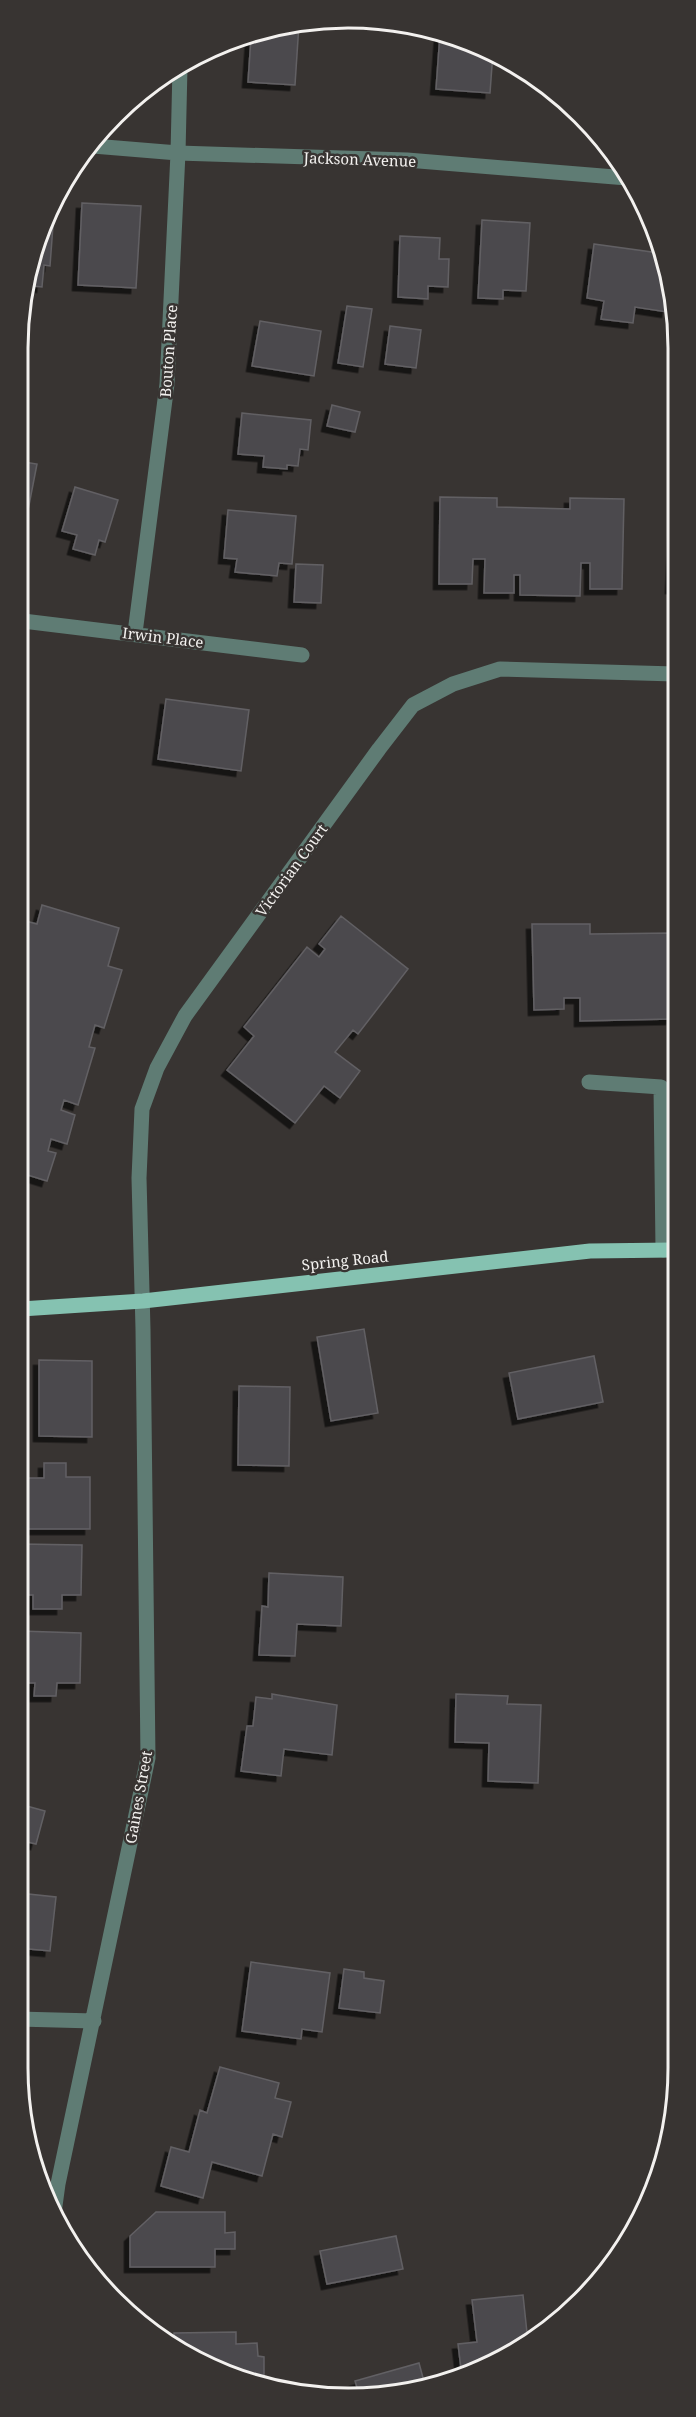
<svg xmlns="http://www.w3.org/2000/svg" width="696" height="2417" font-family="'Noto Serif',serif">
	<defs>
		<filter id="shadow"><feDropShadow dx="-5.5" dy="5.5" stdDeviation="0" flood-color="#0009"/></filter>
	</defs>
	<rect width="100%" height="100%" fill="#383432"/>
	<path fill="#4c4a4e" stroke="#626064" stroke-width="1.5" filter="url(#shadow)" d="M283,24H299L295,85L248,82L251,38Z
		M440,34L493,52L490,93L436,89Z
		M82,203L141,206L136,288L78,285Z
		M54,212L50,266L44,265L42,287L24,285Z
		M482,220L530,223L526,291L503,290V299L478,298Z
		M400,236L440,238L439,259H449L448,287L428,286V299L398,297Z
		M594,244L659,253L670,289L667,312L635,307L633,323L601,319L604,301L587,298Z
		M347,306L372,309L363,367L338,363Z
		M260,321L321,331L314,376L252,366Z
		M390,326L421,330L416,368L385,364Z
		M332,405L360,412L355,432L327,426Z
		M242,413L311,420L308,450L300,449L298,466L287,465V469L263,467L264,456L238,454Z
		M24,462L37,464L24,531H23Z
		M75,487L118,500L105,542L99,540L95,555L73,549L77,535L62,531Z
		M440,497L497,498V507L570,509V498L624,499L622,589H590V563H581L580,596L520,595V575H514V593H484L485,559H473L472,584H439Z
		M675,503V588H671Z
		M228,510L296,516L292,564L279,563L277,576L235,572L237,559L224,558Z
		M296,564L323,565L321,603L294,602Z
		M166,699L249,710L241,771L158,759Z
		M42,905L119,928L108,966L122,970L104,1028L95,1025L89,1047L95,1048L78,1105L64,1100L61,1110L75,1115L67,1144L51,1139L48,1151L56,1153L47,1181L21,1173L22,920L37,924Z
		M341,916L408,969L358,1034L353,1030L335,1052L360,1071L340,1098L324,1086L295,1123L227,1070L254,1036L244,1027L307,947L319,957L325,949L319,944Z
		M532,924H590V934L674,933V1008H672L671,1019L580,1021V998H564V1009L534,1010Z
		M364,1329L378,1413L331,1421L317,1337Z
		M594,1356L603,1402L518,1419L509,1373Z
		M39,1360L92,1361V1437L39,1436Z
		M239,1386L290,1387L289,1466L238,1465Z
		M44,1463H66V1477H90V1529H20V1478H44Z
		M20,1544L82,1545L81,1595H62V1609H33V1595H20Z
		M269,1573L343,1577L341,1626L297,1624L295,1656L259,1655L262,1606L268,1607Z
		M20,1631L81,1633L80,1683H57L56,1696H34L35,1683H19Z
		M272,1694L337,1705L332,1755L284,1749L281,1776L241,1771L247,1726H253L256,1697L272,1699Z
		M456,1694L508,1696L507,1704L541,1705L538,1783L488,1781L489,1743L455,1742Z
		M23,1805L45,1811L36,1844L19,1840V1821Z
		M19,1893L56,1897L50,1951L18,1948Z
		M251,1962L330,1973L322,2032L302,2029L301,2039L242,2031Z
		M344,1969L364,1972V1978L384,1981L380,2013L339,2008Z
		M220,2067L279,2083L275,2098L291,2102L282,2137L273,2134L262,2176L212,2162L203,2198L161,2186L171,2147L189,2152L200,2110L207,2113Z
		M156,2212H225V2233L235,2232V2249H215V2267H130V2236Z
		M396,2236L403,2269L327,2284L320,2251Z
		M523,2295L528,2342L462,2377L458,2344L477,2342L472,2300Z
		M236,2332V2344L257,2343L258,2356L264,2357V2382L202,2365L175,2344L174,2333Z
		M419,2363L425,2385L359,2394L355,2381Z"/>
	<g fill="none" stroke-linecap="round" stroke-linejoin="round">
		<path stroke="#5f7c74" stroke-width="15" d="M93,146L178,153L407,160L627,178
			M23,621L302,655
			M135,633L167,384L178,153L180,67
			M589,1082L661,1087L663,1250
			M18,2019L94,2021
			M54,2213L58,2184L148,1758L143,1329L139,1178L142,1109L157,1068L185,1016L379,749L413,705L453,684L500,669L675,674"/>
		<path stroke="#85c2b1" stroke-width="15" d="M21,1309L143,1301L590,1251L673,1250"/>
	</g>
	<g text-anchor="middle" dominant-baseline="central" stroke-width="5" stroke-linejoin="round" paint-order="stroke">
		<g font-size="15" fill="#f3f1ef" stroke="#383432">
			<text transform="translate(360 159) rotate(2)">Jackson Avenue</text>
			<text transform="translate(168 351) rotate(-86)">Bouton Place</text>
			<text transform="translate(163 637) rotate(7)">Irwin Place</text>
			<text transform="translate(291 870) rotate(-54)">Victorian Court</text>
			<text transform="translate(345 1260) rotate(-6)">Spring Road</text>
			<text transform="translate(138 1797) rotate(-80)">Gaines Street</text>
		</g>
	</g>
	<path d="M0 0H696V2417H0ZM348 28H348A320 320 0 0 1 668 348V2068A320 320 0 0 1 348 2388H348A320 320 0 0 1 28 2068V348A320 320 0 0 1 348 28Z" fill="#383432" fill-rule="evenodd"/>
	<path fill="none" stroke="#f3f1ef" stroke-width="3" d="M348 28H348A320 320 0 0 1 668 348V2068A320 320 0 0 1 348 2388H348A320 320 0 0 1 28 2068V348A320 320 0 0 1 348 28Z"/>
</svg>
